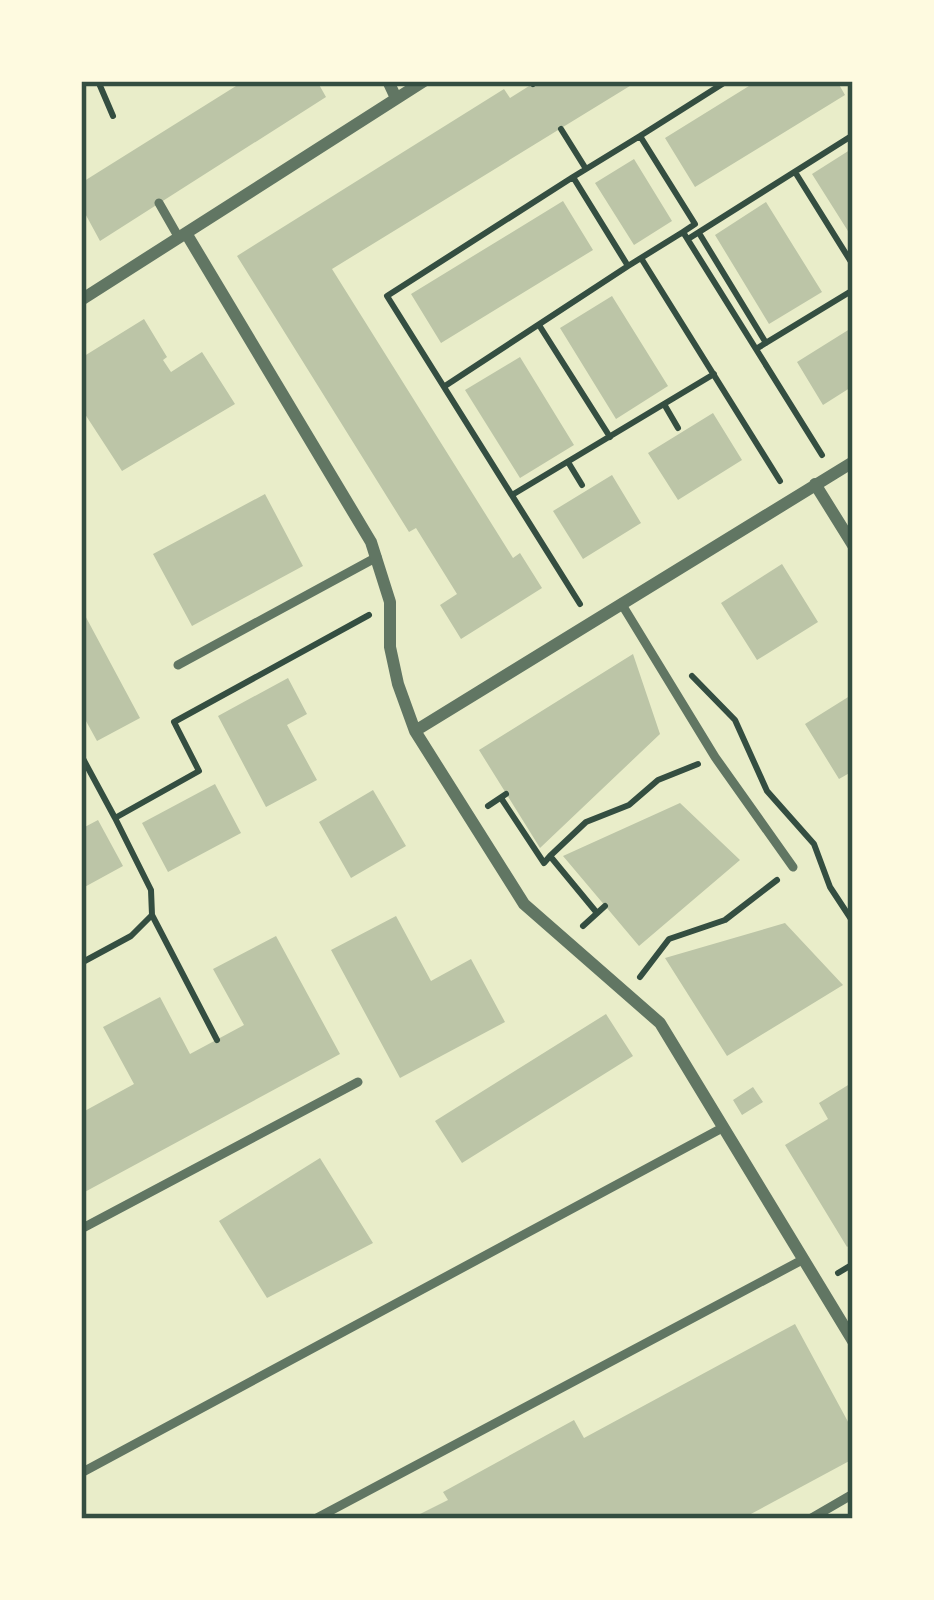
<svg xmlns="http://www.w3.org/2000/svg" width="934" height="1600" font-family="'Fira Sans Condensed',sans-serif">
	<rect width="100%" height="100%" fill="#e9edc9"/>
	<path fill="#bcc5a7" d="M244,81H317L326,97L100,241L81,206V183Z
		M537,81H638L332,269L513,558L520,553L542,588L461,639L440,605L457,594L416,528L409,532L237,256L504,89L510,98Z
		M757,81H837L845,95L695,187L665,138Z
		M853,148V239L812,174Z
		M634,159L672,221L634,245L595,183Z
		M563,201L593,250L441,343L411,294Z
		M766,202L822,292L769,324L715,235Z
		M612,296L668,386L616,419L560,328Z
		M144,319L167,357L163,360L171,372L202,352L235,404L122,471L81,408V358Z
		M853,327V386L823,405L797,362Z
		M520,357L574,445L520,478L465,390Z
		M713,413L742,460L678,500L648,453Z
		M612,475L641,523L583,559L553,511Z
		M265,494L303,566L192,626L153,554Z
		M782,564L818,622L757,660L721,603Z
		M81,608L140,718L97,741L81,712Z
		M633,654L660,734L540,848L479,750Z
		M288,678L307,714L287,725L317,780L266,807L218,716Z
		M853,694V771L839,779L805,724Z
		M215,784L241,833L168,872L142,823Z
		M373,790L406,846L351,878L319,822Z
		M680,803L740,860L639,946L563,856Z
		M98,820L123,866L81,889V829Z
		M396,916L431,981L471,959L505,1022L400,1078L331,950Z
		M785,923L843,985L727,1056L665,958Z
		M276,936L340,1054L81,1194V1113L134,1084L103,1027L160,997L190,1054L244,1025L213,969Z
		M606,1014L633,1056L462,1163L435,1121Z
		M853,1082V1243L847,1247L785,1145L828,1119L819,1103Z
		M753,1087L763,1102L742,1115L733,1100Z
		M320,1158L373,1243L267,1298L219,1221Z
		M795,1324L853,1431V1459L749,1515L751,1519H410L448,1500L443,1492L574,1420L584,1438Z"/>
	<g fill="none" stroke-linecap="round" stroke-linejoin="round">
		<path stroke="#344e41" stroke-width="6" d="M98,81L113,116
			M531,81L533,84
			M561,129L586,169
			M640,136L727,81
			M795,172L853,265
			M573,177L387,296L580,604
			M683,232L695,224L640,136L573,177L628,266L683,232L822,455
			M699,233L766,343
			M688,239L853,135
			M641,258L780,481
			M539,325L610,437
			M756,349L853,290
			M445,386L628,266
			M664,404L678,428
			M568,462L582,485
			M512,495L714,374
			M692,676L735,720L767,791L814,844L830,887L853,922
			M81,755L115,818
			M501,798L544,863L550,856L597,913
			M488,806L506,794
			M550,856L586,822L629,805L658,780L698,764
			M152,915L217,1040
			M583,926L605,906
			M81,963L131,936L152,915L151,890L115,818L199,771L174,722L369,615
			M640,977L669,939L725,920L777,880
			M838,1273L853,1264"/>
		<path stroke="#617663" stroke-width="9" d="M159,203L179,238
			M621,603L715,757L793,867
			M178,665L377,557
			M81,1229L358,1082
			M81,1473L724,1127
			M315,1519L804,1259
			M810,1519L853,1494"/>
		<path stroke="#617663" stroke-width="12" d="M388,81L396,98
			M186,233L371,542L390,602V647L398,684L415,731L524,904L660,1023L853,1341
			M81,300L424,81
			M815,484L853,545
			M415,731L853,462"/>
	</g>
	<rect width="934" height="1600" fill="none" stroke="#fefae0" stroke-width="168"/>
	<rect x="84" y="84" width="766" height="1432" fill="none" stroke="#344e41" stroke-width="4.5"/>
</svg>
